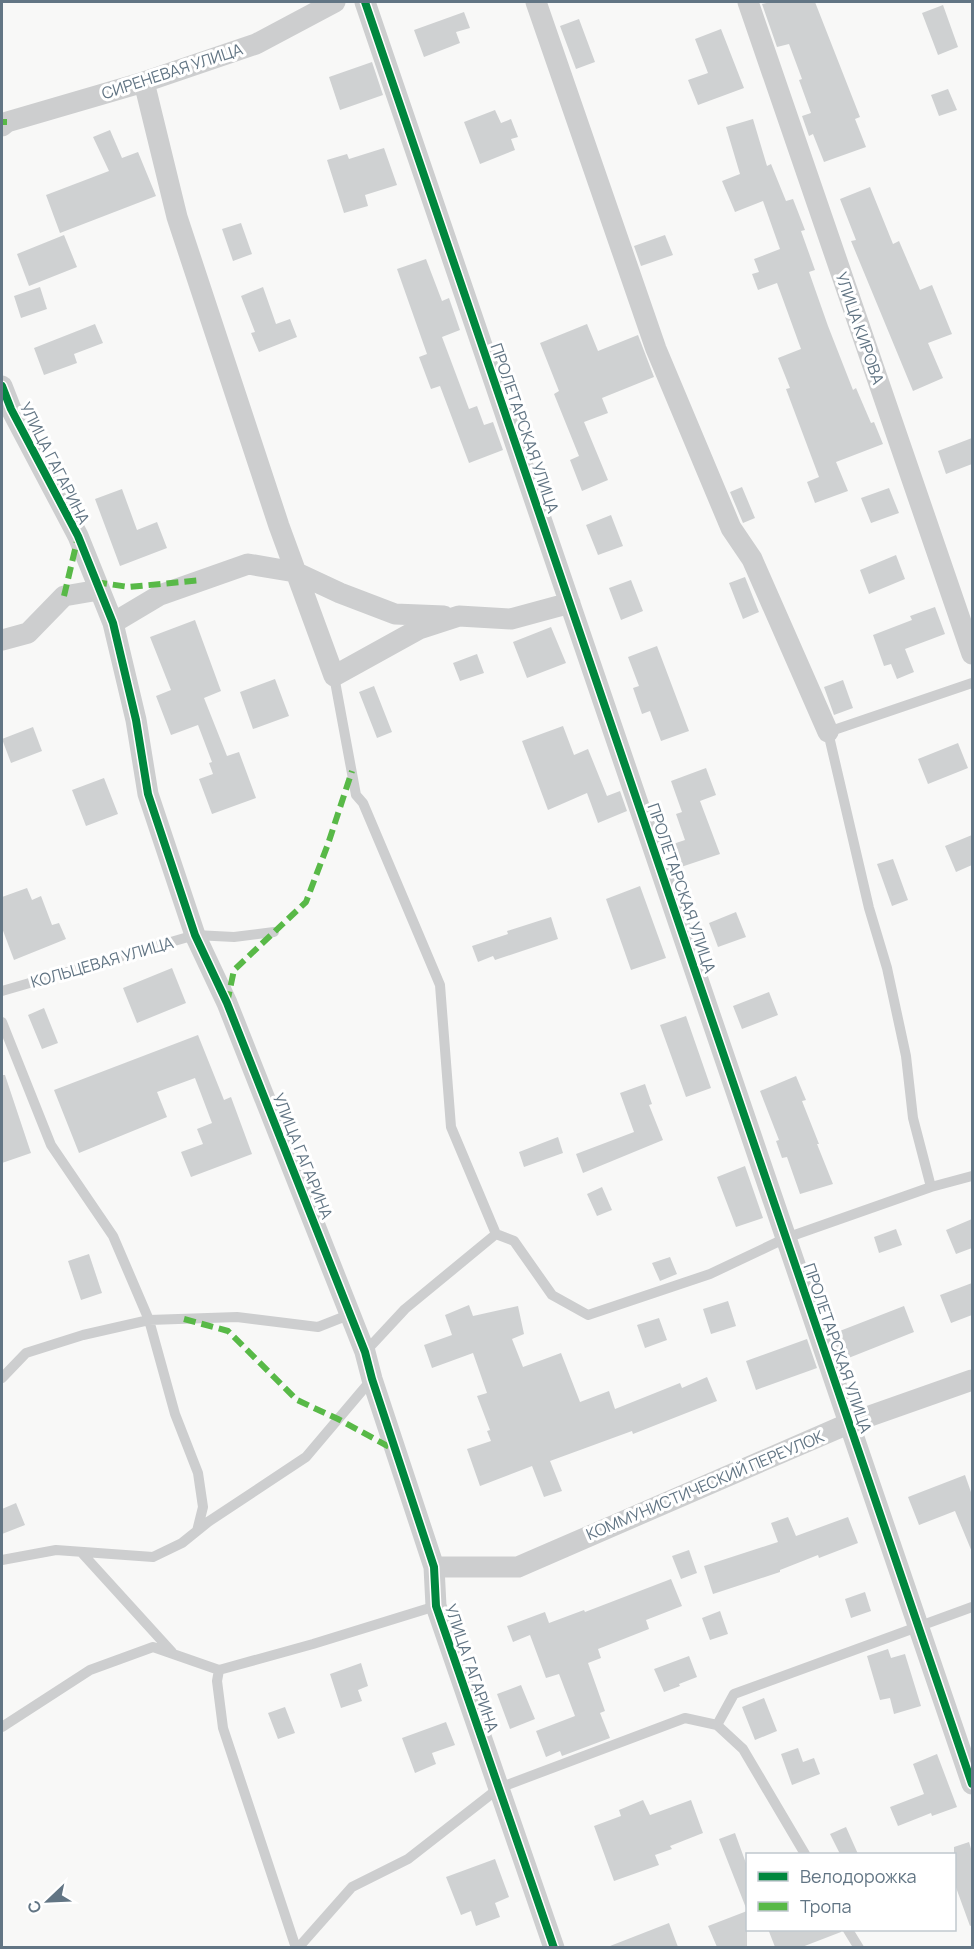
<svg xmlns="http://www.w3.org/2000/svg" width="974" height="1949" font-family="Manrope,sans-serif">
	<rect width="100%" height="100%" fill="#f8f8f7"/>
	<path fill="#cfd1d2" d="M771,2H815L860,117L855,119L866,147L824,162L813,134L809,136L802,116L811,113L799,80L802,79L789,44L777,47L762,4Z
		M943,5L958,47L938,55L922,13Z
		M464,12L470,28L456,32L460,43L424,57L414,30Z
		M579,19L595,62L576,69L560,26Z
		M721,29L744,88L698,105L688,80L708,73L695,39Z
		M372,62L383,95L340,110L329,77Z
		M948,89L957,110L939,116L931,95Z
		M495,110L501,123L511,119L518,137L511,139L515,150L480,164L464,122Z
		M753,119L767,166L771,164L786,201L793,199L805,230L801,231L815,270L809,272L828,326L853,390L856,388L871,423L874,422L883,444L836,462L848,491L815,503L807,482L819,477L786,389L790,388L778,358L801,349L777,283L758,290L752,274L759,272L754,259L780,249L763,201L735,212L722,181L740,174L726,127Z
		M110,130L122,158L138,152L156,196L60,233L46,195L109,171L93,137Z
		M384,148L397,185L365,195L368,206L344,213L327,160L347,154L349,159Z
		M870,187L893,244L899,241L920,290L932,285L952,334L928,343L943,378L913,391L851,241L856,240L840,199Z
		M241,223L252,254L233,261L222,229Z
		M64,235L77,267L29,286L17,254Z
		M665,235L673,255L641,266L634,246Z
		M426,259L442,301L449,298L460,330L442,337L469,409L477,406L484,425L493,422L503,450L469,463L440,386L431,389L419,357L427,354L397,269Z
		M40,287L47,309L21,318L14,296Z
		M263,287L276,324L290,319L297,337L259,352L251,333L255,332L241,296Z
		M95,324L103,343L74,354L77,363L44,375L34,348Z
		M587,324L598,351L638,335L654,377L602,398L608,413L584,422L608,480L582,491L570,460L579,456L554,394L559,391L540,343Z
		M972,438V464L946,474L938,451Z
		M742,487L755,518L743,523L730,492Z
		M889,488L899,513L871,523L861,498Z
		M122,489L137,530L157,522L167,548L120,566L95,499Z
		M611,515L623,546L598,555L586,525Z
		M896,555L905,579L869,594L860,570Z
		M745,577L759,612L743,619L729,583Z
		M631,580L643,611L621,620L609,588Z
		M935,607L945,634L905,649L914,672L897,679L891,664L884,666L873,635L912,620L910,616Z
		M195,620L221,691L204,698L227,756L239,752L256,798L212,814L199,779L213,774L209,763L212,762L198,725L171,735L156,696L171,690L150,637Z
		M551,627L566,663L527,678L513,642Z
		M657,646L689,731L661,741L650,711L642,714L633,688L639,686L628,657Z
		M477,654L484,673L460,681L453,663Z
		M275,679L289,716L253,729L240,692Z
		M843,680L853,708L834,715L824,687Z
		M374,686L392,732L377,738L359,692Z
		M563,726L574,755L588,749L607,796L620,791L627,811L598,823L587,793L548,810L522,741Z
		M33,727L42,751L11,763L2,739Z
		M958,743L968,768L928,784L918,759Z
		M706,768L716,795L700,801L720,854L678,868L670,845L685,840L676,814L682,812L671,781Z
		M104,778L118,814L86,826L72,790Z
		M972,835V865L956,872L945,846Z
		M893,859L908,900L892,906L877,864Z
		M640,886L666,958L631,970L606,899Z
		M27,888L32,900L41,896L52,925L59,923L66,939L14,960L2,928V897Z
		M736,912L746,937L718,947L709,923Z
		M551,917L558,939L495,960L493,956L478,962L472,946L508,934L507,931Z
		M172,968L186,1003L137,1023L123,988Z
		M769,992L778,1015L742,1029L733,1006Z
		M44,1008L58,1043L42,1049L28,1015Z
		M686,1016L711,1088L686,1097L660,1025Z
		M198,1035L224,1100L231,1097L252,1154L191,1177L181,1152L203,1144L197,1129L212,1123L195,1078L157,1092L167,1117L79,1153L54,1090Z
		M2,1075H5L31,1153L2,1163Z
		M796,1076L806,1100L802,1101L819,1144H817L833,1184L800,1194L787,1157L782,1158L776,1141L779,1140L760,1091Z
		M645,1084L652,1104L649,1105L663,1140L583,1173L576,1154L634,1132L620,1093Z
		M558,1137L563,1153L524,1167L519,1152Z
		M745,1166L763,1218L736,1227L717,1177Z
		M602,1187L612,1210L597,1216L587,1194Z
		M972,1219V1248L956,1254L946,1230Z
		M896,1229L902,1245L879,1253L874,1237Z
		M89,1254L102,1293L81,1300L68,1261Z
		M670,1257L677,1274L660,1281L652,1263Z
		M972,1283V1315L951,1323L940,1295Z
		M728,1301L736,1326L711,1334L703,1309Z
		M469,1305L473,1316L518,1306L524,1334L512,1339L523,1367L561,1353L580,1402L609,1391L615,1409L680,1383L682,1388L707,1377L717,1401L633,1434L632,1431L550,1461L562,1491L544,1497L532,1466L480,1486L467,1449L491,1441L487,1431L490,1430L477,1396L487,1393L473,1353L432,1368L424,1345L452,1335L445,1315Z
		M904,1306L914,1332L846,1359L845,1357L841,1359L832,1334Z
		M659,1318L667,1340L645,1348L637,1325Z
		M807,1339L817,1368L756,1390L746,1361Z
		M965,1475L972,1495V1552L955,1511L919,1525L908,1497Z
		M16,1503L25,1525L2,1534V1509Z
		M788,1517L796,1536L848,1517L858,1543L819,1558L818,1555L780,1570V1572L713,1594L704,1566L778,1542L771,1523Z
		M689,1550L697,1573L681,1579L672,1556Z
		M671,1579L682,1606L646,1620L649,1629L598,1649L601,1658L588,1663L605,1711L600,1713L610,1738L562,1756L560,1751L546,1757L536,1731L575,1716L559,1674L546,1678L530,1635L513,1642L507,1626L545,1612L549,1623L584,1610L585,1612Z
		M865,1592L871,1611L851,1618L845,1599Z
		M720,1611L728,1634L710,1640L702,1618Z
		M888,1649L891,1658L905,1654L921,1706L894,1714L890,1698L880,1700L867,1656Z
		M689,1656L697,1677L679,1684L680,1686L664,1692L654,1669Z
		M361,1663L368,1686L358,1690L362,1701L341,1708L330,1674Z
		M521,1685L535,1719L510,1729L497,1694Z
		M764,1698L777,1731L755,1740L742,1707Z
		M285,1707L295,1733L278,1739L268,1713Z
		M446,1722L455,1745L432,1753L436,1764L415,1773L402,1738Z
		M798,1748L803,1762L814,1758L820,1774L792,1785L781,1754Z
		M937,1754L957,1807L932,1816L931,1813L898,1826L890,1807L924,1794L913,1764Z
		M643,1800L650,1815L691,1800L703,1833L670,1846L672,1849L655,1855L659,1865L614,1881L594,1826L621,1816L619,1810Z
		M846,1827L858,1854H840L830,1834Z
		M735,1833L747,1866V1908H746L719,1839Z
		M969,1842L972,1852V1925L970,1926L954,1882V1847Z
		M495,1859L509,1897L495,1903L500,1917L476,1926L471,1911L461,1915L446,1877Z
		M747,1911V1947H717L708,1926Z
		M669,1923L678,1947H610V1946Z
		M768,1929H841V1932L802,1947H775Z"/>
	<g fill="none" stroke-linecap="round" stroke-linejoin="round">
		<path stroke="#cdcecf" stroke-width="10" d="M334,676L356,795L363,803L440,985L451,1127L496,1234L514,1241L552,1295L588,1315L710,1274L786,1238L931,1187L972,1176
			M2,991L195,935L234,937L274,932
			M2,1022L51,1145L113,1236L149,1320L175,1414L198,1473L203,1507L197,1531
			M931,1187L913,1118L906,1056L887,968L869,908L828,732L972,683
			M365,1352L405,1309L496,1234
			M2,1378L26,1353L83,1335L149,1320L237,1317L318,1327L351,1314
			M81,1552L172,1652
			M2,1560L56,1550L153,1557L182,1543L208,1522L306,1457L372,1379
			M717,1725L734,1694L972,1607
			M2,1727L90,1670L153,1647L219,1670
			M848,1930L859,1948
			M296,1948L223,1728L217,1681L219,1670L313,1644L436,1606
			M298,1948L352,1887L408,1859L499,1788L685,1718L717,1725L743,1749L805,1854"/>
		<path stroke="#cdcecf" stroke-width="21" d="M365,2L972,1784
			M536,2L656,349L731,528L752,559L828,732
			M748,2L972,654
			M144,82L177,217L279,526L334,676L419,629L459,616L511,619L570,603
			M2,126L7,122L144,82L256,44L335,2
			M2,386L11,409L78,536L113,623L136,720L148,794L195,935L227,1003L365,1352L372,1379L434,1567L436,1606L554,1948
			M113,623L160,595L248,564L295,572L340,593L395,614L444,616
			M2,640L28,633L64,596L99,590
			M434,1567H518L850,1423L972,1380"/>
		<path stroke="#58b947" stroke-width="6" stroke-dasharray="12 6" stroke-linecap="butt" d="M2,122H7
			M95,582L129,587L202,580
			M64,596L78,537
			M227,1003L234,970L306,902L328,844L352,771
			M184,1319L228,1331L297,1400L338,1419L395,1450"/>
		<defs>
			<path id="cycleway" d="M365,2L972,1784
				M2,386L11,409L78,536L113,623L136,720L148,794L195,935L227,1003L365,1352L372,1379L434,1567L436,1606L554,1948"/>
		</defs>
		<use href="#cycleway" stroke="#fff" stroke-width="11"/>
		<use href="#cycleway" stroke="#00873e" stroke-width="8"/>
	</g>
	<g text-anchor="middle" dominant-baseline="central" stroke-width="6" stroke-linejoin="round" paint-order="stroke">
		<g font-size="16" fill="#627584" stroke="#fff">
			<text transform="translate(172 71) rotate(-18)">СИРЕНЕВАЯ УЛИЦА</text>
			<text transform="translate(860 328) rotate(71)">УЛИЦА КИРОВА</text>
			<text transform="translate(525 428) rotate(71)">ПРОЛЕТАРСКАЯ УЛИЦА</text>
			<text transform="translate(55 463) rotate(63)">УЛИЦА ГАГАРИНА</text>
			<text transform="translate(682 888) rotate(71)">ПРОЛЕТАРСКАЯ УЛИЦА</text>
			<text transform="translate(102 962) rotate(-16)">КОЛЬЦЕВАЯ УЛИЦА</text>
			<text transform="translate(303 1156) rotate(68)">УЛИЦА ГАГАРИНА</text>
			<text transform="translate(838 1348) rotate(71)">ПРОЛЕТАРСКАЯ УЛИЦА</text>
			<text transform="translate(705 1485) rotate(-23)">КОММУНИСТИЧЕСКИЙ ПЕРЕУЛОК</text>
			<text transform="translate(472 1668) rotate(71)">УЛИЦА ГАГАРИНА</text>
		</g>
	</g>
	<rect width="974" height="1949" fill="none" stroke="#627584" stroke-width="6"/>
	<rect x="746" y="1853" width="210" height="78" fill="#ffffff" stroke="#c0c8ce" stroke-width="1.5"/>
	<rect x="758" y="1872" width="30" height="9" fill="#00873e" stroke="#c0c8ce" stroke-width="1.5"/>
	<text x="800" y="1883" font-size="18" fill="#627584">Велодорожка</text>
	<rect x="758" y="1902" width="30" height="9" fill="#58b947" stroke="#c0c8ce" stroke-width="1.5"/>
	<text x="800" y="1913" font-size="18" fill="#627584">Тропа</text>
	<g transform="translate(48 1901) rotate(247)" stroke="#ffffff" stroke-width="4.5" paint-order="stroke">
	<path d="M0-4.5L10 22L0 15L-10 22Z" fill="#627584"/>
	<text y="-9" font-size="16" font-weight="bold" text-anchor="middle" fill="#627584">С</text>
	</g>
</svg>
